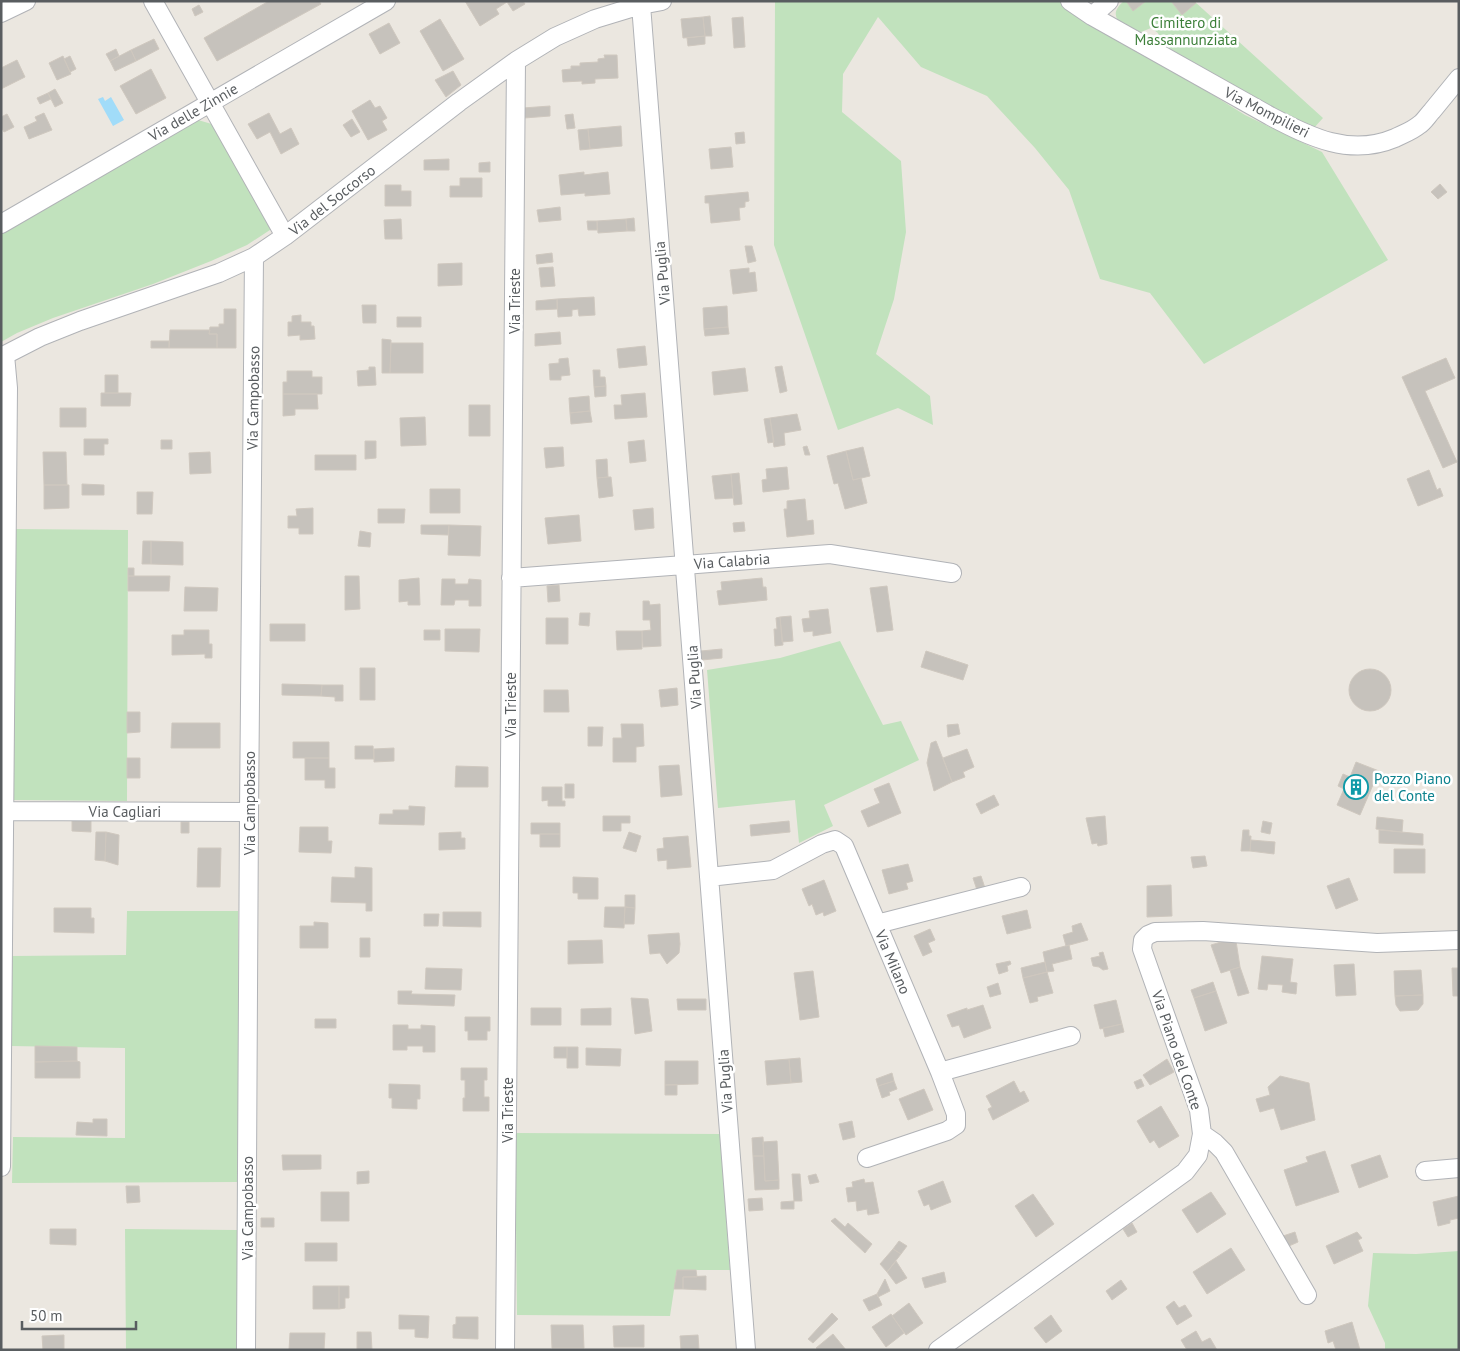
<svg xmlns="http://www.w3.org/2000/svg" width="1460" height="1351" font-family="'PT Sans',sans-serif">
	<rect width="100%" height="100%" fill="#ebe7e0"/>
	<path fill="#c1e2bd" d="M775,1H1062L1245,115L1322,152L1388,260L1204,364L1150,293L1100,279L1069,190L1035,148L987,96L921,67L878,17L843,74L842,112L901,161L906,232L894,299L876,354L930,396L933,425L898,408L838,430L774,245Z
		M1124,1H1194L1323,118L1313,129L1161,48L1158,33L1151,28L1136,34C1123,25 1105,17 1124,1Z
		M198,120L215,125L273,228L247,245L211,261L153,284L53,318L17,333L1,342V234Z
		M14,529L128,530L127,801L14,800Z
		M840,641L883,725L901,721L919,760L824,805L833,826L799,843L795,800L718,808L707,670L780,658Z
		M127,911H238V1182L12,1183L13,1137L125,1138V1048L11,1046L12,956L126,955Z
		M515,1133L720,1134L730,1270H677L670,1316L517,1315Z
		M125,1229L237,1230L238,1350H126Z
		M1459,1251V1350H1385V1343L1368,1306L1373,1253L1416,1254Z"/>
	<path fill="#a1dcf9" d="M103,97L105,101L111,97L124,120L113,126L98,99Z"/>
	<path fill="#c6c2bc" stroke="#cfc8bf" d="M269,1H319L321,4L217,61L204,38Z
		M465,1H523L525,4L513,11L507,2L496,9L499,14L480,26Z
		M1126,1H1146L1133,11Z
		M1171,1H1194L1196,3L1182,15Z
		M199,5L203,12L195,16L192,9Z
		M710,16L712,36H705L703,17Z
		M703,17L705,36L683,38L681,19Z
		M743,17L745,47L734,48L732,18Z
		M440,19L464,59L443,71L420,31Z
		M389,23L400,43L380,54L369,34Z
		M705,36V44L688,46L687,38Z
		M154,39L159,49L136,61L131,50Z
		M116,49L119,56L110,61L106,54Z
		M131,50L136,61L115,71L110,61Z
		M604,55H617L618,78L595,79V83L582,84V81L563,82L562,70L571,69V66H580V63L598,62V59L605,58Z
		M63,56L71,74L57,80L49,63Z
		M70,56L76,69L70,72L64,59Z
		M17,60L25,77L1,89V68Z
		M151,69L166,98L136,114L120,86Z
		M453,71L461,85L446,97L435,80Z
		M55,89L63,103L55,107L48,93Z
		M48,93L51,99L40,104L37,98Z
		M370,100L375,108L380,106L387,118L382,121L387,130L368,140L352,111Z
		M550,106V116L524,118L523,108Z
		M44,113L52,130L29,139L24,127L37,121L35,117Z
		M269,113L280,134L291,128L299,144L281,154L270,132L257,139L248,124Z
		M7,114L14,127L4,132L1,127V117Z
		M573,114L575,128L567,129L565,115Z
		M352,119L360,132L351,137L343,125Z
		M621,126L622,146L590,149L588,129Z
		M588,129L590,149L580,150L578,130Z
		M744,132L745,143L736,144L735,133Z
		M731,147L733,167L711,169L709,149Z
		M449,159V170H424V160Z
		M490,162V172H479V163Z
		M584,172V175L608,172L610,194L585,196V193L561,195L559,175Z
		M460,178H482V197H450V186H460Z
		M1440,184L1447,192L1438,199L1431,192Z
		M385,185H401V191H411V206H385Z
		M748,192L749,201L745,202V207L739,208L740,220L711,223L709,203H705V196Z
		M560,207L561,220L539,222L537,210Z
		M634,218L635,231H627L626,219Z
		M401,219L402,239H385L384,220Z
		M626,219L627,231L598,233L597,221Z
		M587,221H597V230H588Z
		M745,246H752L756,261L748,263Z
		M552,253L553,262L537,264L536,255Z
		M462,263V285L438,286V264Z
		M553,267L555,286L541,287L539,268Z
		M749,268V273L755,272L757,291L733,294L730,270Z
		M594,297L595,315L579,316L578,309L572,310V316L558,317L557,299Z
		M557,299V309L536,310V301Z
		M362,305H376V323H363Z
		M727,306L728,327L704,329L703,308Z
		M224,309H236V348H217V334H209L210,327H219V324H224Z
		M301,315V322H311V326H314L315,339L300,340V335L288,336V322H292V316Z
		M397,317H421V327H397Z
		M728,327L729,334L705,336L704,329Z
		M170,330H210L209,334H217V348H169Z
		M560,332L561,344L535,346V334Z
		M382,339L391,340L390,373H382Z
		M151,341H169V348H151Z
		M391,343H423V373H390Z
		M645,346L647,365L619,368L617,349Z
		M568,358L570,375L561,376V380H550L549,364L559,363V359Z
		M1446,358L1455,378L1425,391L1457,462L1443,468L1402,377Z
		M782,366L787,391L780,393L775,367Z
		M369,367H375L376,385L358,386L357,371L369,370Z
		M745,368L748,391L714,395L712,372Z
		M593,370H600V377H605L606,386L594,387Z
		M287,371H312V377H322V394H283V382H287Z
		M105,375H118V393H105Z
		M606,386V396L595,397L594,387Z
		M101,393H131L130,406H101Z
		M645,393L647,417L615,419L614,405H622L621,395Z
		M283,394H317L318,409H295V415L283,416Z
		M589,396L590,411L570,413L569,398Z
		M469,405H490V436H469Z
		M60,408H86V427H60Z
		M590,411L592,422L571,424L570,413Z
		M797,414L801,430L784,433L785,445L774,447L770,418Z
		M425,417L426,445L401,446L400,418Z
		M770,418L774,442L768,443L764,419Z
		M84,439H108V444H104V455H84Z
		M161,440H172V449H161Z
		M644,440L646,461L630,463L628,442Z
		M365,441H376V458L365,459Z
		M807,446L810,455H805L803,447Z
		M563,447L564,466L546,468L544,448Z
		M863,447L870,476L853,480L846,451Z
		M846,451L853,480L861,478L867,503L845,509L838,483L834,484L827,456Z
		M43,452H66L67,485H44Z
		M210,452L211,473L190,474L189,453Z
		M315,455H356V470H315Z
		M607,459L608,477L597,478L596,460Z
		M787,467L789,489L763,492L762,480L767,479L766,469Z
		M1429,470L1437,490L1440,488L1443,496L1418,506L1407,479Z
		M739,473L742,504L734,505L731,474Z
		M731,474L733,498L715,499L712,476Z
		M608,477H611L613,496L599,498L597,478Z
		M82,484L104,485V495H82Z
		M44,485H69V508L44,509Z
		M430,489H460V513H430Z
		M137,492H153L152,514H137Z
		M805,499L807,521L813,520L814,534L787,537L784,509H787V501Z
		M313,508V534H299V528H288V516H297L296,509Z
		M653,508L654,528L635,530L633,510Z
		M378,509H405L404,523H378Z
		M579,515L581,541L548,544L545,518Z
		M744,522L745,531L734,532L733,523Z
		M421,525H449L448,535L421,534Z
		M449,525L481,526L480,556L448,555Z
		M360,531L371,533L370,547L358,546Z
		M143,541H151V564H142Z
		M151,541L183,542V565L151,564Z
		M128,568H134V576H128Z
		M128,576H170L169,591H128Z
		M345,576H359L360,609L345,610Z
		M419,578L420,605H408V601L399,602V580Z
		M762,578L763,587H766L767,600L719,605L717,591L722,590L721,582Z
		M442,579H455V584H468L469,579L481,580V606H469V600H455L454,605H441Z
		M559,585L560,601L548,602L547,586Z
		M887,586L893,630L877,632L870,588Z
		M185,587L218,588L217,611H184Z
		M643,601H649L650,605L660,604L661,646L643,647L642,631L651,630L650,620H643Z
		M828,609L831,633L813,636V631L804,632L802,619L810,618L809,611Z
		M580,613H590L589,626L579,625Z
		M791,616L793,641L782,642L780,617Z
		M780,617L783,645L775,646L774,629H777L776,618Z
		M546,618H568V644H546Z
		M270,624H305V641H270Z
		M445,629H480L479,652L445,651Z
		M184,630H209V644H212V658H205V654L172,655V635H184Z
		M424,630H440V640H424Z
		M616,631H642V649L617,650Z
		M722,649V658L702,660L701,651Z
		M926,651L968,665L963,680L921,667Z
		M360,668H375V700H360Z
		M1349 690a21 21 0 1 1 42 0a21 21 0 1 1-42 0Z
		M282,684L322,685L321,696L282,695Z
		M322,685H343V701H335V697L321,696Z
		M677,688L678,705L661,707L659,690Z
		M544,690H568L569,712H544Z
		M127,712H140V732L127,733Z
		M172,723H220V748H171Z
		M621,724H643L644,746L636,747V762H613V738H622Z
		M958,724L960,734L948,737L947,725Z
		M588,727H603L602,746H588Z
		M936,741L952,782L934,791L927,763L931,743Z
		M293,742H329V758H293Z
		M355,746H373L374,759H355Z
		M394,748V761L374,762V749Z
		M967,749L974,767L963,772L965,777L952,782L943,758Z
		M127,758H140V778H127Z
		M305,758H329V768H335V788H325V780H305Z
		M1356,762L1379,771L1360,815L1337,805L1344,789L1338,786L1343,774L1350,777Z
		M679,765L682,795L661,797L659,766Z
		M456,766L488,767V787H455Z
		M889,783L901,813L868,827L861,811L880,803L874,789Z
		M565,784H574V798H565Z
		M542,787H562V801H565V806H548V800L542,801Z
		M994,795L999,805L981,814L976,804Z
		M409,806L425,807L424,825L379,824L380,814H393V810H409Z
		M603,816H630V823H621V831H603Z
		M1105,816L1107,844L1098,846L1097,843L1092,844L1086,818Z
		M1377,817L1403,820L1402,832L1376,829Z
		M72,820H91V832L72,831Z
		M789,821L790,832L751,836L750,825Z
		M1263,821L1272,823L1270,834L1261,832Z
		M181,822H189V833H181Z
		M531,823H560V834H531Z
		M300,827H328V841H332L331,853L299,852Z
		M1243,830H1249V836H1251L1250,851H1241Z
		M1379,830L1423,834V845L1379,843Z
		M96,832H106L105,861L95,860Z
		M106,832L119,835L118,865L105,861Z
		M461,832V838H465V849L439,850V833Z
		M629,832L641,836L636,852L623,848Z
		M540,834H560V847H540Z
		M688,836L691,867L667,869V860L658,861L657,849L664,848L663,838Z
		M1251,840L1275,842L1274,854L1250,851Z
		M198,848H221L220,887H197Z
		M1394,849H1425V873H1394Z
		M1205,856L1207,866L1193,868L1191,857Z
		M908,864L913,881L906,883L908,889L889,894L882,870Z
		M355,867L372,868V911H366V903L331,902L332,877L355,878Z
		M981,876L985,888L977,890L973,878Z
		M573,877L598,878V899H578V893H573Z
		M1349,878L1358,900L1336,909L1327,886Z
		M824,880L836,911L824,916L823,912L816,915L812,904L809,906L802,889Z
		M1171,885L1172,916L1147,917V886Z
		M625,895H635V908L625,907Z
		M605,907H625L624,928L604,927Z
		M625,907L635,908L634,924H624Z
		M54,908H91V918H94V933L54,932Z
		M1027,910L1031,928L1007,934L1002,916Z
		M443,912H481V927L443,926Z
		M424,914H439L438,926H424Z
		M314,922L328,923V948H300V926H314Z
		M1081,923L1088,940L1066,946L1063,935L1073,932L1072,926Z
		M930,929L935,940L928,943L932,952L923,956L914,936Z
		M679,933L680,944L679,953L667,964L660,953L650,954L648,935Z
		M360,938H370V957H360Z
		M602,940L603,963L568,964V941Z
		M1236,941L1240,967L1221,973L1211,945L1221,942Z
		M1069,945L1072,959L1052,964L1054,971L1047,972L1043,952Z
		M1103,952L1108,969L1103,970L1099,967L1093,966L1091,958L1100,956L1099,953Z
		M1262,956L1293,959L1290,982L1297,983L1296,994L1282,992L1283,985L1268,984L1267,990L1258,989Z
		M1010,961L1011,964L1007,966L1008,971L999,974L996,964Z
		M1045,962L1047,972L1023,978L1021,968Z
		M1354,964L1356,995L1336,996L1334,965Z
		M1240,967L1249,993L1238,996L1230,970Z
		M426,968L462,969L461,990L425,989Z
		M1452,968H1459V996H1453Z
		M1421,970L1423,995L1395,996L1394,971Z
		M813,971L819,1017L800,1020L794,973Z
		M1047,972L1053,993L1037,997L1038,1001L1030,1003L1023,978Z
		M1213,982L1216,991L1194,998L1191,990Z
		M998,983L1001,994L990,997L987,987Z
		M398,991H412L411,994L455,995L454,1006L398,1004Z
		M1216,991L1227,1023L1205,1031L1194,998Z
		M1423,995V1004L1418,1010L1400,1011L1396,1005L1395,996Z
		M631,998L648,999L652,1031L635,1034Z
		M677,999H706V1010H678Z
		M1116,1000L1122,1024L1100,1029L1094,1005Z
		M983,1005L991,1028L964,1038L959,1025L952,1027L947,1015L967,1008V1010Z
		M531,1008H561V1025H531Z
		M611,1008V1025H581V1009Z
		M465,1017H490V1031H487V1040H468V1031H465Z
		M315,1019H336V1028H315Z
		M1122,1024L1124,1032L1105,1037L1103,1028Z
		M393,1025H408V1029H421V1025L435,1026V1052H423V1046H407V1050H393Z
		M35,1046L77,1047V1061L35,1062Z
		M554,1047H567V1058H554Z
		M567,1047H578V1068H567Z
		M586,1048L621,1049L620,1066L586,1065Z
		M800,1058L802,1082L791,1083L789,1059Z
		M789,1059L791,1083L767,1085L765,1061Z
		M1167,1059L1174,1072L1150,1085L1143,1075Z
		M77,1061L80,1062V1078H35V1062Z
		M665,1061H698V1084L665,1085Z
		M461,1068H487V1080H484V1097H489V1111H463V1098H465V1080H461Z
		M892,1073L894,1081L878,1086L876,1079Z
		M1280,1076L1309,1083L1315,1120L1281,1130L1274,1108L1260,1112L1256,1099L1270,1095L1268,1087Z
		M1141,1079L1144,1086L1137,1089L1134,1082Z
		M894,1081L897,1089L889,1092L890,1095L882,1098L878,1086Z
		M1014,1081L1020,1093L1024,1091L1029,1101L993,1120L988,1109L992,1107L986,1096Z
		M389,1084L420,1085V1099H417V1109L392,1108V1098H389Z
		M665,1085H677V1095H665Z
		M924,1089L933,1110L908,1120L899,1099Z
		M1161,1106L1179,1136L1159,1148L1154,1140L1150,1143L1137,1121Z
		M93,1119H107V1136L76,1135L77,1122L93,1123Z
		M852,1121L855,1137L843,1140L839,1124Z
		M763,1137L764,1156H753L752,1138Z
		M777,1141L779,1180L765,1181L763,1142Z
		M1325,1151L1339,1192L1296,1206L1284,1170L1308,1162L1306,1157Z
		M282,1155H321V1169L283,1170Z
		M1380,1155L1388,1177L1359,1188L1351,1165Z
		M753,1156H764L765,1181L779,1180V1189L755,1190Z
		M369,1171V1183L357,1184V1172Z
		M792,1174H800L802,1201H794Z
		M816,1174L819,1182L810,1184L808,1176Z
		M864,1179L865,1183L873,1182L879,1213L868,1215L867,1209L857,1211L856,1201L848,1202L846,1188L853,1187L852,1182Z
		M943,1181L951,1202L931,1210L929,1204L924,1206L918,1191Z
		M126,1186H139L140,1202L127,1203Z
		M321,1192H349V1221H321Z
		M1211,1192L1226,1214L1197,1233L1182,1210Z
		M1033,1194L1054,1224L1036,1237L1015,1206Z
		M1459,1196V1218L1450,1220V1223L1438,1226L1433,1202Z
		M762,1198L763,1210L749,1211L748,1199Z
		M794,1201V1209H781V1202Z
		M261,1218H274V1227H261Z
		M835,1218L845,1227L848,1223L872,1244L865,1253L831,1221Z
		M1132,1223L1137,1232L1128,1237L1123,1229Z
		M50,1229H76V1245L50,1244Z
		M1295,1232L1298,1242L1289,1246L1283,1236Z
		M1357,1232L1362,1238L1358,1240L1363,1251L1334,1264L1326,1246Z
		M899,1241L907,1246L901,1254L893,1249Z
		M305,1243H337V1261H305Z
		M1231,1248L1245,1270L1207,1294L1193,1272Z
		M893,1249L901,1254L887,1272L880,1264Z
		M896,1261L907,1278L896,1284L887,1272Z
		M677,1270H696L697,1277H683V1289H674Z
		M944,1272L946,1282L925,1288L922,1278Z
		M706,1276V1290L683,1289V1277Z
		M885,1279L890,1291L878,1297L877,1294Z
		M1121,1280L1127,1289L1112,1300L1106,1291Z
		M313,1286H339V1309H313Z
		M339,1286H349V1298H345V1308L339,1309Z
		M877,1294L882,1305L869,1311L863,1300Z
		M1174,1301L1179,1308L1185,1305L1192,1316L1177,1325L1166,1307Z
		M909,1303L923,1323L906,1335L892,1316Z
		M832,1313L838,1319L813,1343L808,1339Z
		M891,1314L904,1333L886,1347L872,1327Z
		M399,1315L429,1316L428,1338L415,1337V1329H399Z
		M1051,1315L1062,1331L1046,1343L1034,1328Z
		M456,1317H478V1339L453,1338V1325L456,1324Z
		M1352,1322L1360,1350H1336L1333,1341L1328,1343L1325,1331Z
		M551,1325H583L584,1348H552Z
		M644,1325V1347H614L613,1326Z
		M1196,1331L1202,1342L1210,1338L1217,1350H1187L1181,1340Z
		M357,1332H371L372,1350H357Z
		M290,1333H325L324,1350H289Z
		M833,1334L846,1350H818L816,1348Z
		M64,1335V1350H43L42,1336Z
		M698,1335L699,1350H681L680,1336Z"/>
	<g fill="none" stroke-linecap="round" stroke-linejoin="round">
		<defs>
			<path id="minor" d="M153,1L285,236
				M1070,1L1092,16L1270,116C1310,137 1350,157 1395,138C1403,134 1412,131 1419,125C1424,122 1428,115 1432,111C1441,100 1450,89 1459,78
				M641,5L746,1350
				M1,13L26,1
				M1092,16L1109,1
				M1,224L386,1
				M1,357L40,337L80,321L219,273L254,257L285,236L459,102L516,61L555,37L595,19L641,5L662,1
				M511,578L830,554L952,573
				M1,811L249,812
				M709,877L773,870L822,844L835,840L844,846L940,1072L956,1114V1125L947,1131L867,1158
				M877,924L1021,887
				M940,1072L1071,1036
				M1202,1134L1215,1143L1224,1152L1307,1295
				M1,1167L8,388L5,355
				M1425,1171L1459,1168
				M246,1350L249,812L254,257
				M505,1350L516,61
				M938,1350L1185,1172L1198,1155L1202,1134L1199,1110L1142,949L1143,940L1148,935L1155,932L1203,931L1377,943L1459,940"/>
		</defs>
		<use href="#minor" stroke="#b1b3b7" stroke-width="20"/>
		<use href="#minor" stroke="#fff" stroke-width="18"/>
	</g>
	<defs>
		<symbol id="building-ring" viewBox="-11 -11 22 22"><circle r="9.5" fill="#fff" stroke="#0f9aa8" stroke-width="1.5"/><path d="M-4-6H4V6H1V3H-1V6H-4ZM-2.5-4.3h1.7v1.8h-1.7ZM.8-4.3h1.7v1.8H.8ZM-2.5-1h1.7V.8h-1.7ZM.8-1h1.7V.8H.8Z" fill="#0f9aa8"/></symbol>
	</defs>
	<g fill-rule="evenodd">
		<use href="#building-ring" x="1342" y="773" width="28" height="28"/>
	</g>
	<g text-anchor="middle" dominant-baseline="central" stroke-width="5" stroke-linejoin="round" paint-order="stroke">
		<g font-size="15" fill="#3c7f39" stroke="#fff">
			<text x="1186" y="22">Cimitero di<tspan x="1186" dy="17">Massannunziata</tspan></text>
		</g>
		<g font-size="15" fill="#595d60" stroke="#fff">
			<text transform="translate(193 112) rotate(-30)">Via delle Zinnie</text>
			<text transform="translate(1267 112) rotate(27)">Via Mompilieri</text>
			<text transform="translate(332 200) rotate(-38)">Via del Soccorso</text>
			<text transform="translate(662 273) rotate(-95)">Via Puglia</text>
			<text transform="translate(514 301) rotate(-90)">Via Trieste</text>
			<text transform="translate(253 398) rotate(-89)">Via Campobasso</text>
			<text transform="translate(732 561) rotate(-4)">Via Calabria</text>
			<text transform="translate(694 677) rotate(-94)">Via Puglia</text>
			<text transform="translate(510 705) rotate(-90)">Via Trieste</text>
			<text transform="translate(249 803) rotate(-90)">Via Campobasso</text>
			<text x="125" y="811">Via Cagliari</text>
			<text transform="translate(893 962) rotate(67)">Via Milano</text>
			<text transform="translate(1177 1050) rotate(71)">Via Piano del Conte</text>
			<text transform="translate(725 1081) rotate(-94)">Via Puglia</text>
			<text transform="translate(507 1110) rotate(-90)">Via Trieste</text>
			<text transform="translate(247 1208) rotate(-90)">Via Campobasso</text>
		</g>
		<g font-size="15" fill="#0d838f" stroke="#fff" text-anchor="start">
			<text x="1374" y="778">Pozzo Piano<tspan x="1374" dy="17">del Conte</tspan></text>
		</g>
	</g>
	<rect width="1460" height="1351" fill="none" stroke="#595d60" stroke-width="5"/>
	<path d="M22 1321v8h114v-8" fill="none" stroke="#595d60" stroke-width="2.5"/>
	<text x="30" y="1321" font-size="15" fill="#595d60" stroke="#ffffff" stroke-width="4" paint-order="stroke">50 m</text>
</svg>
